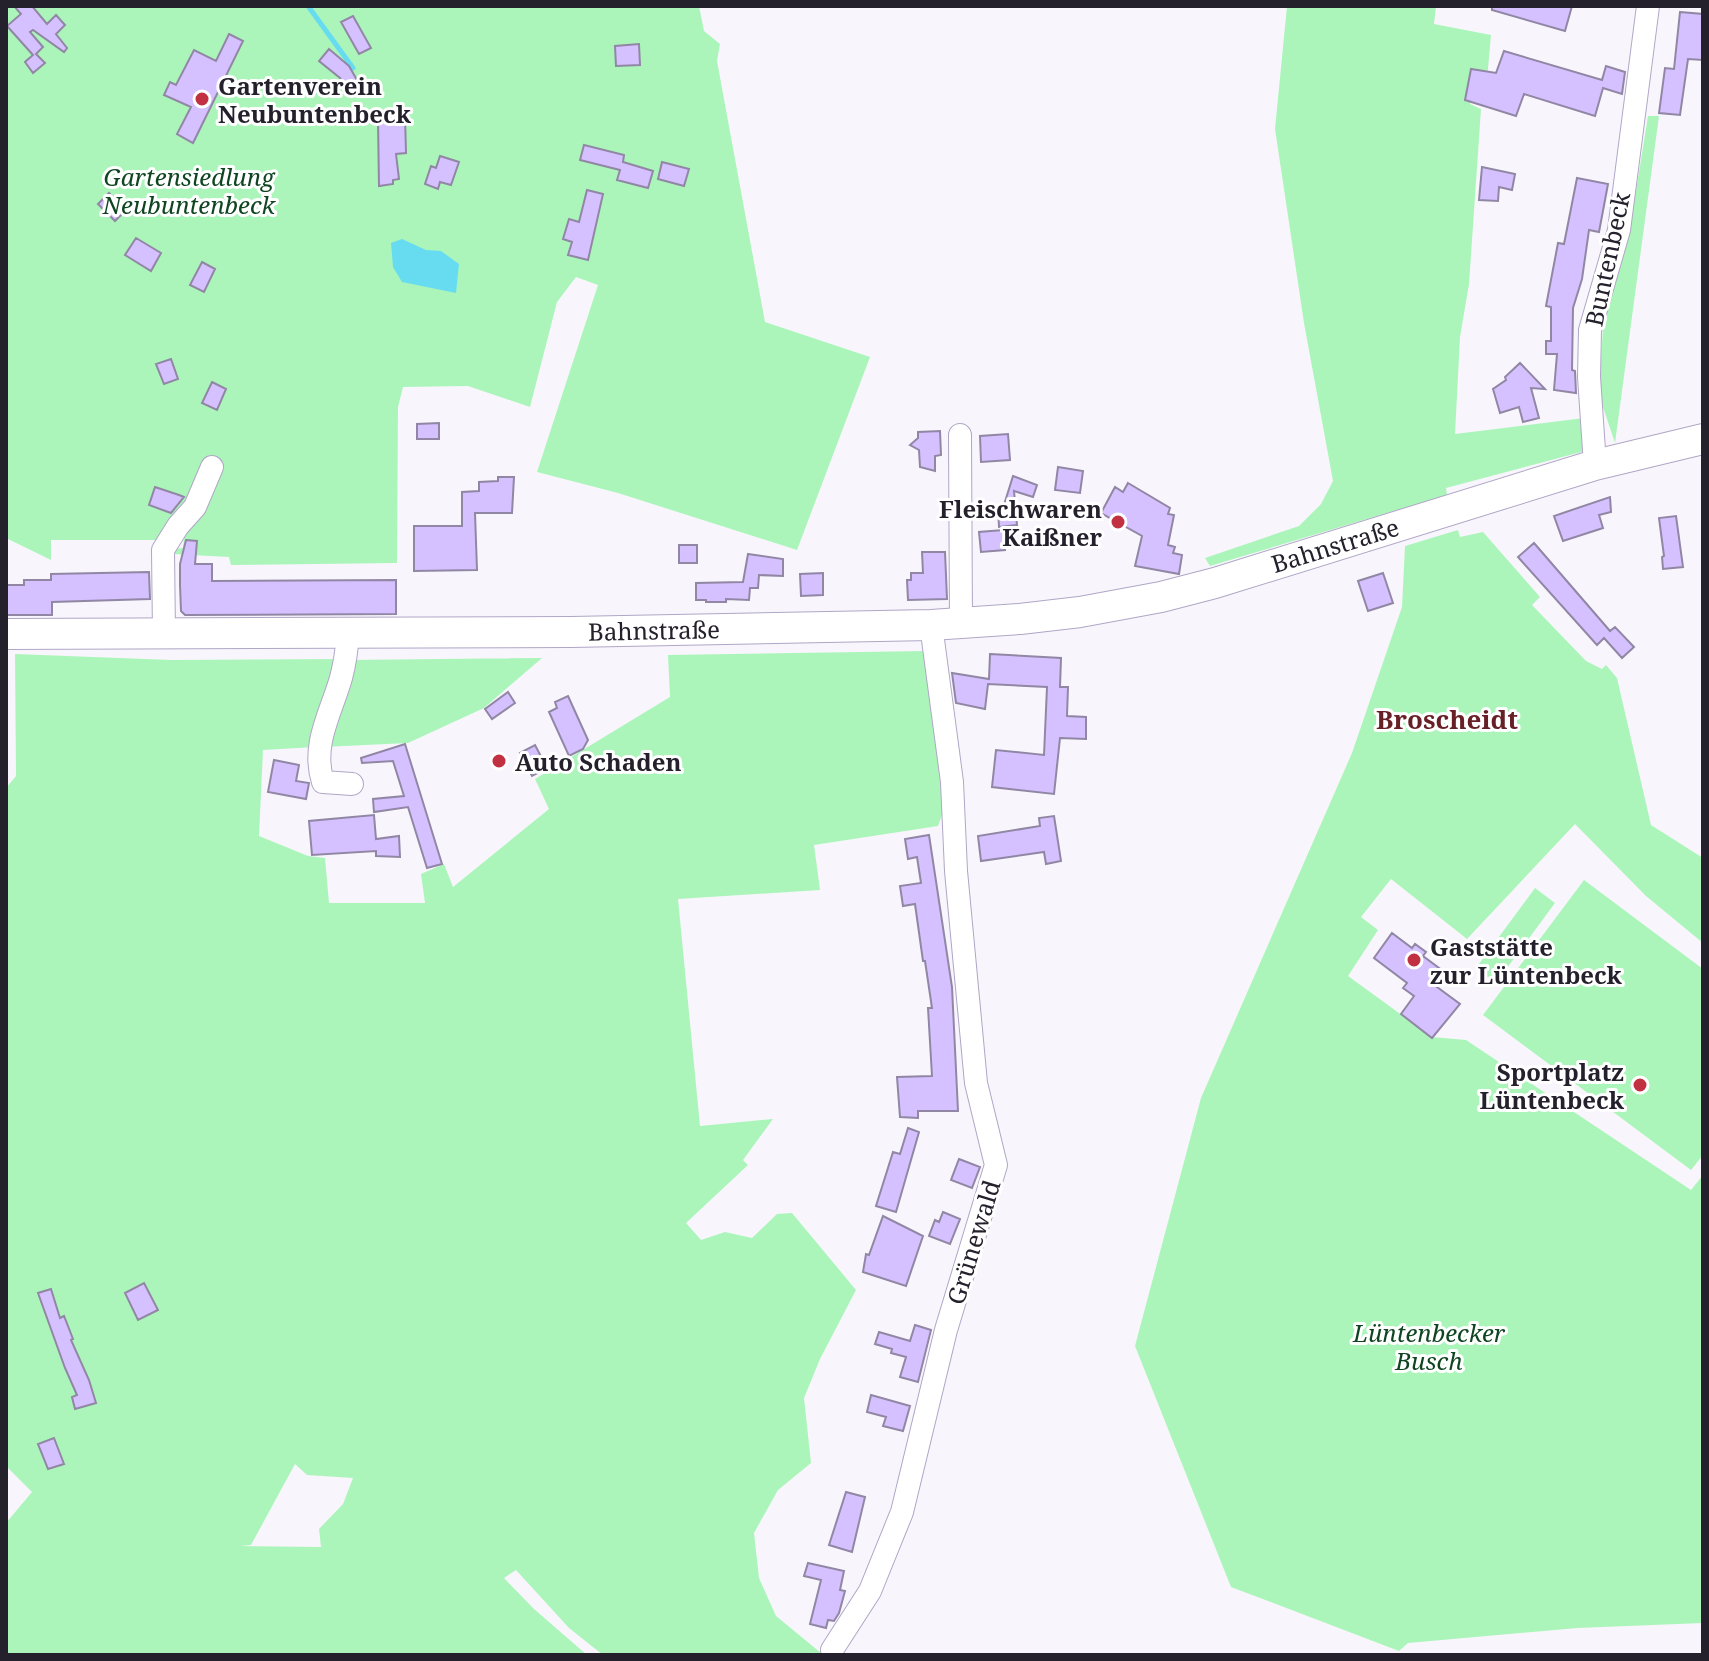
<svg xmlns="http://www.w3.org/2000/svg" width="1709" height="1661" font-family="'Noto Serif',serif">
	<rect width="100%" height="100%" fill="#f8f6fc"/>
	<path fill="#abf5ba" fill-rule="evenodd" d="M6,6H699L704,31L720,44L717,61L765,322L870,357L797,550L618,493L537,472L598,285L576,277L557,302L530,407L468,386L403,387L398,407L397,563L231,565L229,557L173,554V549L183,548L186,521L157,540H51V560L6,538Z
		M1287,6H1436L1434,24L1491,35L1486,91L1475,87L1470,104L1481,109L1469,284L1460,337L1455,434L1584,418L1585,451L1446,488L1447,495L1210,566L1205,558L1299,526L1321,504L1333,481L1304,323L1275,129Z
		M1648,116H1659L1615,443L1599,395L1604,311L1632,216Z
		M1458,530L1460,537L1483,532L1540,597L1532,605L1586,661L1602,669L1606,665L1617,678L1651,825L1703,858V943L1646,896L1575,824L1467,939L1391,879L1361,917L1378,930L1348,976L1432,1037L1466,1040L1691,1190L1703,1175V1623L1577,1628L1408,1643L1399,1651L1231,1587L1135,1346L1201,1098L1352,753L1402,607L1405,546Z
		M925,651L939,774L949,811L942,815L938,826L814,845L820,890L678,899L700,1126L773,1119L743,1160L748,1165L686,1223L701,1240L725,1232L752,1238L777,1214L792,1213L856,1290L820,1359L804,1398L811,1463L778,1490L754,1533L759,1578L776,1616L821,1653L603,1655L569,1628L516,1570L504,1578L534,1609L587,1655H6V1523L32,1492L6,1466V788L16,776L15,654L171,660L340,659L315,747L263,750L259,836L308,856L325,858L329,903H425L421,874L444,864L453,887L549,809L535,779L670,697L668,655ZM295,1464L307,1475L353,1478L343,1504L319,1529L321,1547L240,1546L251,1545Z
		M542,658L484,708L408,743L323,747L348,660Z
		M1584,880L1703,969V1155L1691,1170L1483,1015Z
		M1535,888L1555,903L1496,983L1476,968Z"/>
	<path fill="#67dcf1" d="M402,239L426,250L441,251L459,264L456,293L402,282L393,267L391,243Z"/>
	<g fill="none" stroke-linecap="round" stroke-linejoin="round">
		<path stroke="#67dcf1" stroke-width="5" d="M308,6L353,68"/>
	</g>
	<path fill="#d5c1ff" stroke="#9187a5" stroke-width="2" d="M14,6H32L47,24L56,15L65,25L56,34L67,48L64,52L33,30L30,32L43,47L36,54L45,63L33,73L25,62L33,55L7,26L21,14Z
		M1492,6H1572L1565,31L1492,10Z
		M1680,12L1703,14V60L1688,59L1680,115L1659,113L1665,68L1674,69Z
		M353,16L371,48L359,54L341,22Z
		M229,34L243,41L193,143L177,134L191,107L164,95L170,82L176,85L194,50L216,61Z
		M639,44L640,65L616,66L615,46Z
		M329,49L349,66L362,89L351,96L340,78L319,61Z
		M1504,51L1602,80L1606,66L1625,72L1622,94L1603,88L1595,116L1524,94L1516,116L1465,100L1471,69L1496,73Z
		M393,116H405L406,153L396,154L399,179L393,180V184L379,186L378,120Z
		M584,145L624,155L623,162L653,171L648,188L617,180L620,170L580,160Z
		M440,156L459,162L451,185L440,182L438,189L425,184L431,166L436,168Z
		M662,162L689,169L684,186L658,179Z
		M1482,167L1515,174L1512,190L1499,187L1498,201L1479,200Z
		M1577,178L1608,184L1599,232L1589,230L1582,279L1573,308L1572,370L1575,371L1576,393L1554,390L1557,354H1546V341H1551V307L1546,306L1558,243L1564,244Z
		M587,190L603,194L588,260L568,255L572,242L563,239L569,219L579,222Z
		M109,193L126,210L115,221L98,204Z
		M136,238L161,253L151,271L125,255Z
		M202,262L215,269L204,292L190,285Z
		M171,359L178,379L164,384L156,364Z
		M1520,363L1545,389L1531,388L1539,418L1523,422L1519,407L1500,413L1493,389L1506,380L1505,377Z
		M212,382L226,389L217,410L202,403Z
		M439,423V439H417V424Z
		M940,431L941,455L935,456V471L920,467L919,450L910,445L918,438V432Z
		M1008,434L1010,460L981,462L980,436Z
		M1058,467L1083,471L1080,493L1055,490Z
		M1013,476L1037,485L1033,497L1014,491L1017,525L999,527L998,507L1003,508Z
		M498,477H514L512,513H475L477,570L414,571V526H462V492L479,491V482L498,481Z
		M1128,483L1170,508L1168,514L1174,515L1168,545L1175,547L1173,553L1182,555L1179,574L1135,566L1142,536L1101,513L1115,487L1123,492Z
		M155,487L179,495L184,497L171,513L149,505Z
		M1610,497L1611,512L1599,515L1603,528L1563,541L1554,516Z
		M1676,516L1683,567L1663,569L1662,557L1664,556L1659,518Z
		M1003,530L1005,550L981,552L979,532Z
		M186,540L197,541L195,564H212V581L396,580V614L185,615L181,611L180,585V564Z
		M1534,543L1610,631L1615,627L1634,647L1622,658L1604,638L1597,645L1518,557Z
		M679,545H697V563H679Z
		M922,552H945L947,599L908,600L907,580H911V573H923Z
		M748,554L783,559V576L759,575L758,588H750L749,600L726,599V602H706V600H696V583L743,582Z
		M149,572L150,599L52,602V615H6L7,585H24V580H51V574Z
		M823,573V595L801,596L800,574Z
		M1383,573L1393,603L1368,611L1358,581Z
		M990,654L1061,658L1060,687H1068L1067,716L1086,717V739L1060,738L1054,794L992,787L996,750L1044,755L1047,687L988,684L985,709L956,703L952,673L989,679Z
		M508,692L515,703L492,719L485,709Z
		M568,696L588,740L583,749L569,756L549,712L557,708L555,702Z
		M405,744L442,864L427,868L408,807L374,812L373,799L404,796L393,761L362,763L361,758Z
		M535,745L547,768L532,776L520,753Z
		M274,760L299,765L296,781L309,783L306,799L268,792Z
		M374,815L376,839L399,836L400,857L376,856V851L312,855L309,821Z
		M1054,816L1061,861L1046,864L1044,852L981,861L978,836L1040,826L1039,818Z
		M929,835L952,987L958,1111H918V1118L900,1117L897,1077L932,1076L928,1008H932L925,961H923L915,904L903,906L900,886L921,883L917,857L908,859L905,839Z
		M1392,933L1412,948L1415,944L1426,952L1423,956L1443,971L1433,984L1460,1004L1432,1038L1401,1014L1414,996L1403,988L1407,983L1374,958Z
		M908,1128L919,1132L896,1212L876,1206L893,1152L900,1154Z
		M959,1159L980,1167L972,1188L951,1180Z
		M943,1212L960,1219L950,1244L929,1236L935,1220L939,1222Z
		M883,1216L923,1236L906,1286L863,1272L866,1254L869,1255Z
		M144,1283L158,1310L138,1320L125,1293Z
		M51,1289L60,1318L64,1316L73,1339L71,1340L89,1380L96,1403L75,1409L72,1397L77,1395L65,1368L38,1293Z
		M915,1325L931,1330L918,1382L900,1377L906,1357L891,1353L892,1349L875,1344L879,1332L910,1341Z
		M871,1395L910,1406L903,1431L883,1426L886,1417L867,1412Z
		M54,1438L64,1464L48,1469L38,1444Z
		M846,1492L865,1497L852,1552L829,1545Z
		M808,1563L844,1571L840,1590L845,1591L839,1613L834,1621L828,1620L826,1628L810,1624L821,1580L804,1576Z"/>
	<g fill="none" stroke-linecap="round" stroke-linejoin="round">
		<defs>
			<path id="minor" d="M960,435L961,623
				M1595,465L1589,377L1590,330L1619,230L1648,6
				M348,633C347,648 345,663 341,678C331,713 311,745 323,782L352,784
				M164,634L163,550L178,526L195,507L212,467
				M832,1650L870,1591L902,1512L946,1330L996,1165L976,1083L956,871L952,782L931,625"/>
			<path id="major" d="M6,634L571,632L931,625L1020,619L1080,612L1161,597L1215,583L1595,465L1703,439"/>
		</defs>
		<use href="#minor" stroke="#b0a6c6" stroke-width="24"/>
		<use href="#major" stroke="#b0a6c6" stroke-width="32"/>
		<use href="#minor" stroke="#fff" stroke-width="22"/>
		<use href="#major" stroke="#fff" stroke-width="30"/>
	</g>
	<g fill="#c13141" stroke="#fff" stroke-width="3">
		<circle cx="202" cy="99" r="8"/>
		<circle cx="1118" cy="522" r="8"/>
		<circle cx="499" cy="761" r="8"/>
		<circle cx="1414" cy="960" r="8"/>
		<circle cx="1640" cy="1085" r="8"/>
	</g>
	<g text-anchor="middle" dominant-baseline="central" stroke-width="6" stroke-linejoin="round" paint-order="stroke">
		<g font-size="24" font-weight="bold" fill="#24202c" stroke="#fff" text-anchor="start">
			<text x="218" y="85">Gartenverein<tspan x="218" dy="28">Neubuntenbeck</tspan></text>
			<text x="1102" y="508" text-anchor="end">Fleischwaren<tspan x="1102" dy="28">Kaißner</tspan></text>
			<text x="515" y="761">Auto Schaden</text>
			<text x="1430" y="946">Gaststätte<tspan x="1430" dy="28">zur Lüntenbeck</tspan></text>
			<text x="1624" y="1071" text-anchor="end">Sportplatz<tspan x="1624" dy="28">Lüntenbeck</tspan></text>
		</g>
		<g font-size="24" font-style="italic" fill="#0f4521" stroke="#fff">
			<text x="189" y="176">Gartensiedlung<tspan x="189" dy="28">Neubuntenbeck</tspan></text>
			<text x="1429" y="1332">Lüntenbecker<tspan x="1429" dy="28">Busch</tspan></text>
		</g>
		<g font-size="24" fill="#24202c" stroke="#fff">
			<text transform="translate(1607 259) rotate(-78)">Buntenbeck</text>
			<text transform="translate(1335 545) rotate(-17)">Bahnstraße</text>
			<text transform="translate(654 630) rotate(-1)">Bahnstraße</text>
			<text transform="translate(973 1242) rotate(-73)">Grünewald</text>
		</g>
		<g font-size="26" font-weight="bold" fill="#672126" stroke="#fff">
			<text x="1447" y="719">Broscheidt</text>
		</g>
	</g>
	<rect width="1709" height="1661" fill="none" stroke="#24202c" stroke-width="16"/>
</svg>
